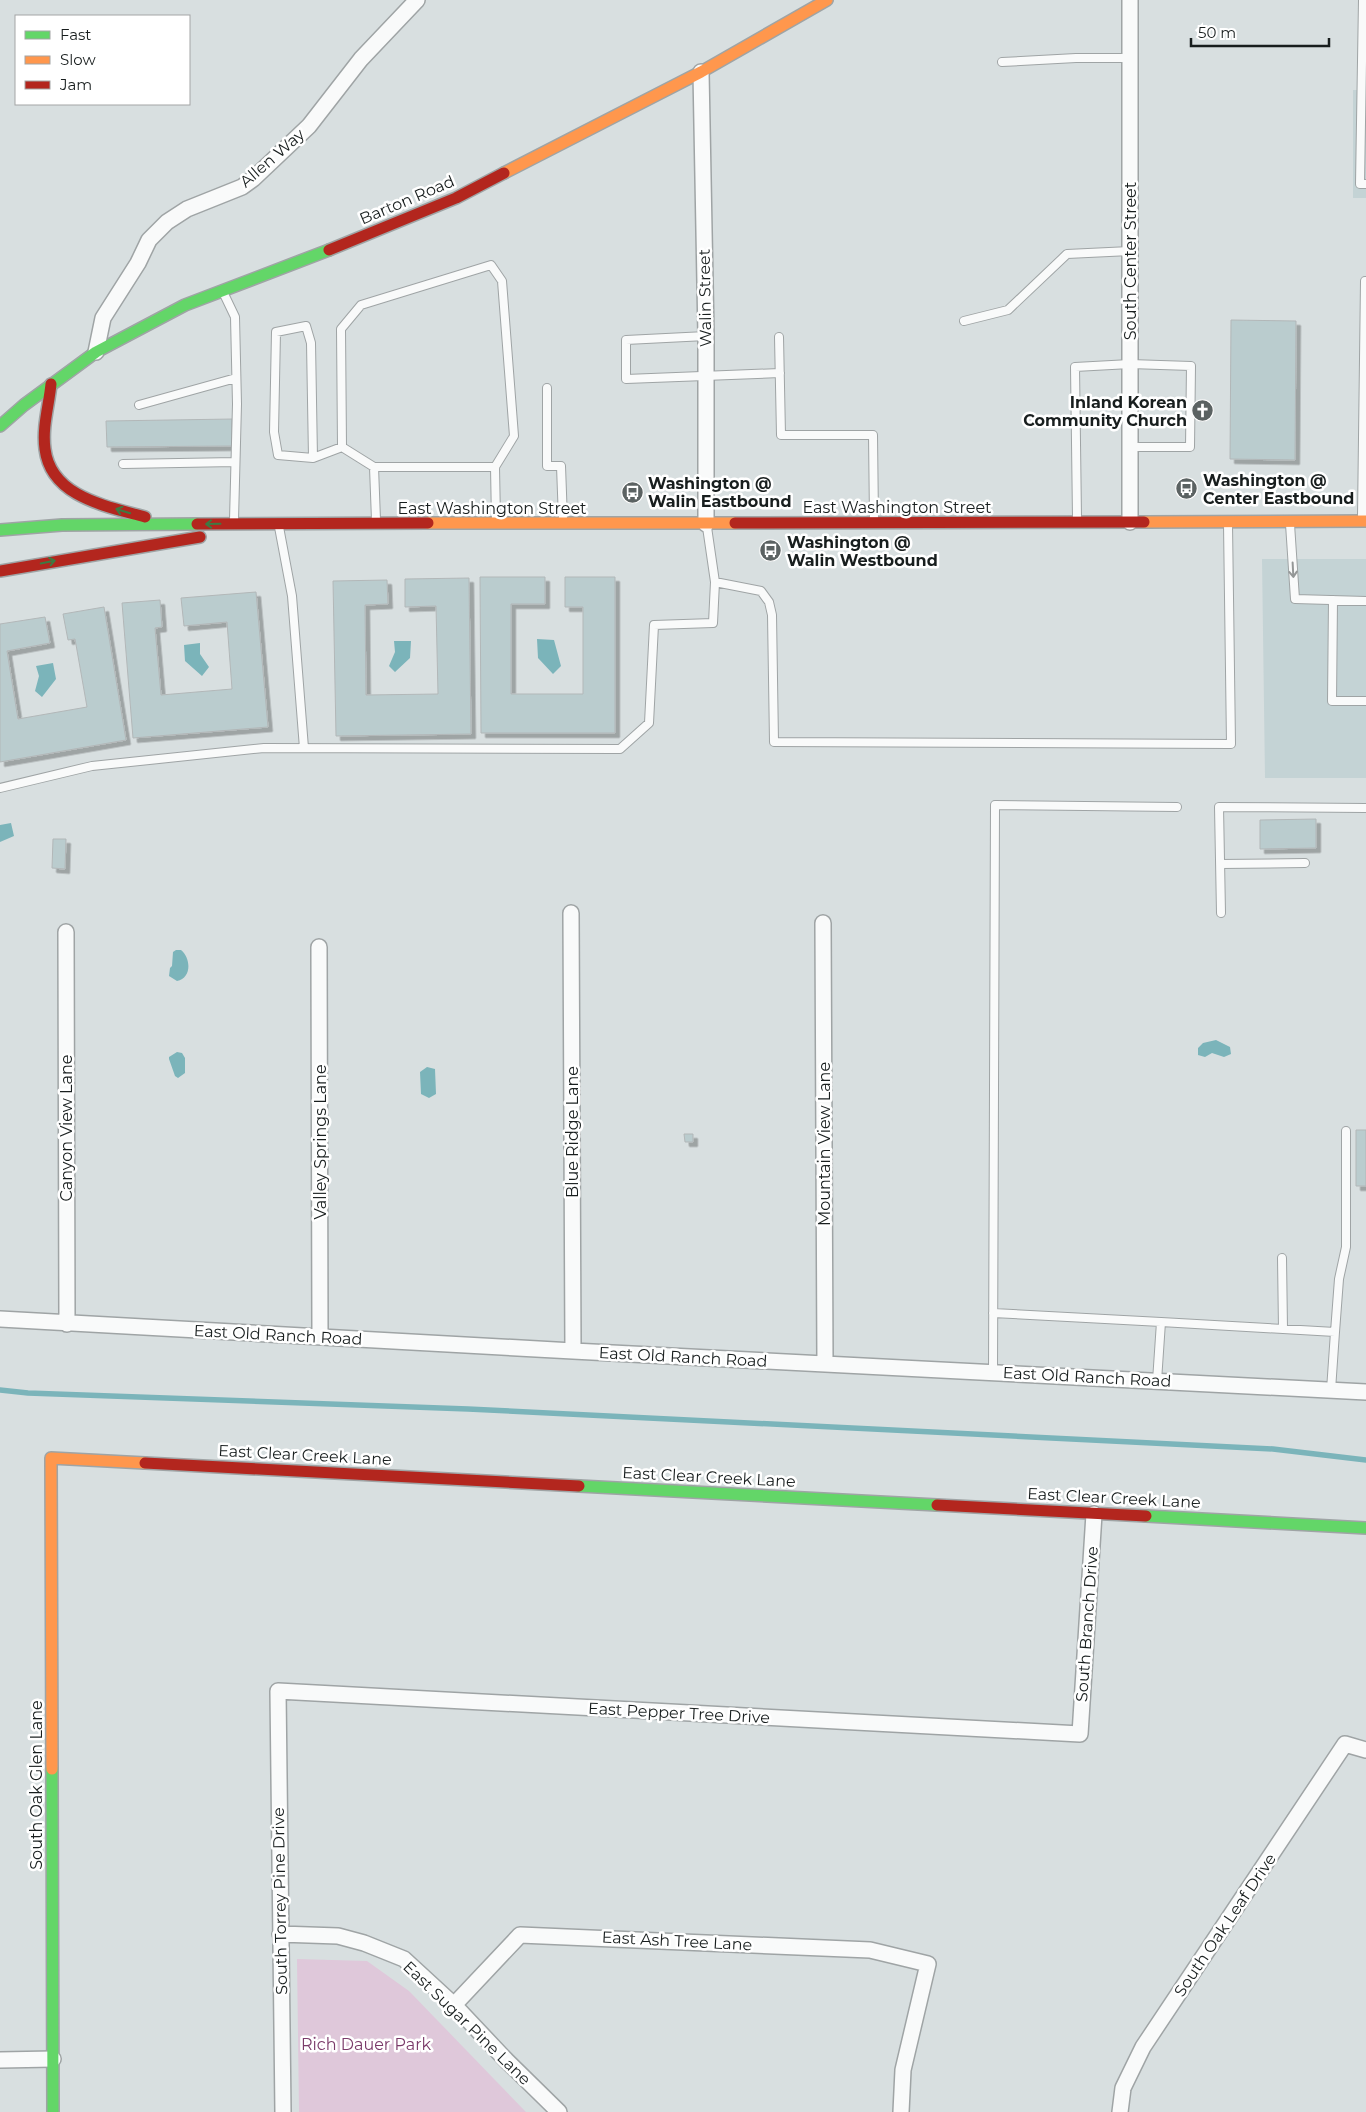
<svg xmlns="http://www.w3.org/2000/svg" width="1366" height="2112" font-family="Montserrat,sans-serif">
	<defs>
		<filter id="shadow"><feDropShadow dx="4.5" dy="4.5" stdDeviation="0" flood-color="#0004"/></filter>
	</defs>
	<rect width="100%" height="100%" fill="#d8dfe0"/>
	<path fill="#c4d3d5" d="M1353,90H1366V198H1353Z
		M1262,559H1366V778H1265Z"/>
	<path fill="#dfc8da" d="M297,1959L367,1961L409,1991L526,2112H299Z"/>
	<path fill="#7bb4ba" d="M537,639L554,640L561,666L553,674L538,658Z
		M394,641H411L410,658L395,672L389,666L395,652Z
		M200,643V654L209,667L202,676L185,661L184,645Z
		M53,663L56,679L42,697L35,691L39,676L36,666Z
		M11,823L14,836L0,842V825Z
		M176,950H181C191,958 192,978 177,981L169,976L170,968L172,966L173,952Z
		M1216,1040L1230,1047L1231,1054L1224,1057L1212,1053L1205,1057L1198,1055V1048L1203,1043Z
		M177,1052L182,1053L185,1058V1073L178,1078L175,1076L169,1059V1057Z
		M427,1067L435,1069L436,1094L429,1098L421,1094L420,1072Z"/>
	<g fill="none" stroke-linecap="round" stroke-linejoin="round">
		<path stroke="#7bb4ba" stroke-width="5.5" d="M0,1390L28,1393L468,1409L1273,1449L1366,1460"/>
	</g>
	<path fill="#baccce" stroke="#b2b7b8" filter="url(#shadow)" d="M1231,320L1296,321L1295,460L1230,459Z
		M232,419V446L107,447L106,421Z
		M480,577H545V604H511V694H583V607H565V577H615V733H481Z
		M469,578L471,734L336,736L333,581L387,580L388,604L365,605L366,695L438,694L436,606L405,607V579Z
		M256,592L268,727L133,738L122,603L160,600L162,627L155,628L161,695L232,689L227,622L184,626L181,598Z
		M104,607L126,740L0,762V624L45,617L50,643L7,651L18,719L87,707L75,639L68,640L63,614Z
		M1316,819V848L1260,849V820Z
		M53,839H66L65,869L52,868Z
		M1356,1130H1366V1186H1356Z
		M684,1134H693V1142H685Z"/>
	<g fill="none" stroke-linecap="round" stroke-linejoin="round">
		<defs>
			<path id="lane" d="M1363,0L1360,184H1366
				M1002,62L1076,58H1130
				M224,294L235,317L237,404L234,520
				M964,321L1008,310L1067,254L1130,251
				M706,336L626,340V379L780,373
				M779,337L781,435H873L874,519
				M547,388V466H561L563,520
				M139,405L236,378
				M342,447L374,467L376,520
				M313,458L311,343L306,326L276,332L274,432L278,455L313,458L342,447L341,329L361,305L491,265L502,281L514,436L495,467L496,520
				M123,464L235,462
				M374,467H495
				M1362,517L1365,281
				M1077,518L1075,367L1130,364L1191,366L1190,447H1130
				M1290,524L1295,599L1366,601
				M279,527L292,596L304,748
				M707,527L715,582L761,591L769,602L772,615L774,742L1231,744L1228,524
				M1333,600L1332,701H1366
				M0,788L92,766L264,748L620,749L649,723L654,625L713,623L715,582
				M1220,864L1305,863
				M1221,913L1219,807L1366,808
				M1282,1258L1283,1329
				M993,1313L1161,1322L1157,1381
				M1161,1322L1335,1332L1339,1279L1346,1247V1131
				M993,1373L995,805L1177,807
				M1331,1390L1335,1332"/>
			<path id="street" d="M701,72L706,336V524
				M96,352L103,318L138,263L149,240L167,222L187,209L242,187L253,179L309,126L361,59L417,0
				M1130,522V0
				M571,913L573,1351
				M823,923L825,1364
				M66,932L67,1324
				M319,947L320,1337
				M0,1319L573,1351L1366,1392
				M280,1934L338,1936L364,1943L404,1959L454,2005L506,2060L559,2112
				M454,2005L520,1935L870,1950L928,1964L903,2070L901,2112
				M0,2060L53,2059
				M283,2112L278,1691L1080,1734L1094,1514
				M1120,2112L1123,2088L1143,2047L1345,1744L1366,1750"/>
			<path id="fast" d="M0,426L24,405L96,352L185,305L329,250
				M0,530L62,525L197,524
				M579,1486L937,1505
				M1146,1516L1366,1528
				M52,1769L53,2112"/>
			<path id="slow" d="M504,173L701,72L827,0
				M1144,522L1366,521
				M428,523H735
				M52,1769L51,1458L145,1463"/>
			<path id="jam" d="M329,250L456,198L504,173
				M51,384C49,405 42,427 45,449C51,497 106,506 145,517
				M735,523L1144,522
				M197,524L428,523
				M0,571L200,537
				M145,1463L579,1486
				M937,1505L1146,1516"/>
		</defs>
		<use href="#lane" stroke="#9fa4a5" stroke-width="10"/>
		<use href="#street" stroke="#9fa4a5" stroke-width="18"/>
		<use href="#fast" stroke="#9fa4a5" stroke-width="14"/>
		<use href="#slow" stroke="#9fa4a5" stroke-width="14"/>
		<use href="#jam" stroke="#9fa4a5" stroke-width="14"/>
		<use href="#lane" stroke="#f9fafa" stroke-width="8"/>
		<use href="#street" stroke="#f9fafa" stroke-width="15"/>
		<use href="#fast" stroke="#63d668" stroke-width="11"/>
		<use href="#slow" stroke="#ff974d" stroke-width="11"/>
		<use href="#jam" stroke="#b3261e" stroke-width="11"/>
	</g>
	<defs><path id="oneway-shaft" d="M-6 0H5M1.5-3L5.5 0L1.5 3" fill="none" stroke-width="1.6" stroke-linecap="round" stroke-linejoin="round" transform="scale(1.25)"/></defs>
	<g stroke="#3e7a43">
		<use href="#oneway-shaft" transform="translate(123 511) rotate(-163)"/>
		<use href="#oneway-shaft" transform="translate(213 524) rotate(179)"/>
		<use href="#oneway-shaft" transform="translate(48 562) rotate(-11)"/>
	</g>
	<use stroke="#949797" href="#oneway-shaft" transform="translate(1293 570) rotate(87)"/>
	<defs>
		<symbol id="church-disc" viewBox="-11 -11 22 22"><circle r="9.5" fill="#5b6262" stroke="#fff"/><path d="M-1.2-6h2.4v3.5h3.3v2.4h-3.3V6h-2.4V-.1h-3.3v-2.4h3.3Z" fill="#fff"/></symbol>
		<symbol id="bus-disc" viewBox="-11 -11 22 22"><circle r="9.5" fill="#5b6262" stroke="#fff"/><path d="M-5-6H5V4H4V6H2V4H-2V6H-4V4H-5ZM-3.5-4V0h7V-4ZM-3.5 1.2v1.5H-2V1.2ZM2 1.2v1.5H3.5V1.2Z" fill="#fff"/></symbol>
	</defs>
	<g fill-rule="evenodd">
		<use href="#church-disc" x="1190" y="398" width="25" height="25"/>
		<use href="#bus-disc" x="1174" y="476" width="25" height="25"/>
		<use href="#bus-disc" x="620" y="480" width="25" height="25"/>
		<use href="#bus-disc" x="758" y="538" width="25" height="25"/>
	</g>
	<g text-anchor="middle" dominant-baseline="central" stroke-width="5" stroke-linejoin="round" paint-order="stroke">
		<g font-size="16" fill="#181e1e" stroke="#fff">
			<text transform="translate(272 158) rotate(-41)">Allen Way</text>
			<text transform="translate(407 200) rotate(-23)">Barton Road</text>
			<text transform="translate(1130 261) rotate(-90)">South Center Street</text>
			<text transform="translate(705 298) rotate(-91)">Walin Street</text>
			<text x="897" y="507">East Washington Street</text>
			<text x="492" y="508">East Washington Street</text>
			<text transform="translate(66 1128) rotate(-90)">Canyon View Lane</text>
			<text transform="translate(572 1132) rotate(-90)">Blue Ridge Lane</text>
			<text transform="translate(320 1142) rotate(-90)">Valley Springs Lane</text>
			<text transform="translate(824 1144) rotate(-90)">Mountain View Lane</text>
			<text transform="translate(278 1335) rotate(3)">East Old Ranch Road</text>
			<text transform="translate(683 1357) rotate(3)">East Old Ranch Road</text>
			<text transform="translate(1087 1377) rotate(3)">East Old Ranch Road</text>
			<text transform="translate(305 1455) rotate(3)">East Clear Creek Lane</text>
			<text transform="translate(709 1477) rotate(3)">East Clear Creek Lane</text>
			<text transform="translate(1114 1498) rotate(3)">East Clear Creek Lane</text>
			<text transform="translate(1087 1624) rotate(-86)">South Branch Drive</text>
			<text transform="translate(679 1713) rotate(3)">East Pepper Tree Drive</text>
			<text transform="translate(36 1785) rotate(-90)">South Oak Glen Lane</text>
			<text transform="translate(280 1901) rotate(-91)">South Torrey Pine Drive</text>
			<text transform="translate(1225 1925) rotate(-56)">South Oak Leaf Drive</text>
			<text transform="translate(677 1941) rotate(3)">East Ash Tree Lane</text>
			<text transform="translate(467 2023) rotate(44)">East Sugar Pine Lane</text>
		</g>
		<g font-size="16" font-weight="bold" fill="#181e1e" stroke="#fff" text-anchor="start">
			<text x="1187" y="402" text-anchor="end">Inland Korean<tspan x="1187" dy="18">Community Church</tspan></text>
			<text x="1203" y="480">Washington @<tspan x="1203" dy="18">Center Eastbound</tspan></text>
			<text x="648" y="483">Washington @<tspan x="648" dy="18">Walin Eastbound</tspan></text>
			<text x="787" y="542">Washington @<tspan x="787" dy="18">Walin Westbound</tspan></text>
		</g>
		<g font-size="16" fill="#7a3a69" stroke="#fff">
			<text x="366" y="2044">Rich Dauer Park</text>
		</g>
	</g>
	<rect x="15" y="15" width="175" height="90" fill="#ffffff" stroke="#a3a5a5"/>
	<rect x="25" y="31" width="25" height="8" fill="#63d668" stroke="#a3a5a5"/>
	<text x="60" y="40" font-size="15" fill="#181e1e">Fast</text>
	<rect x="25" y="56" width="25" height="8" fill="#ff974d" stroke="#a3a5a5"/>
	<text x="60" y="65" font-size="15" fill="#181e1e">Slow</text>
	<rect x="25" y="81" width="25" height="8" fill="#b3261e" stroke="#a3a5a5"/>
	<text x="60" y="90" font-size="15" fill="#181e1e">Jam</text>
	<path d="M1191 38v8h138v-8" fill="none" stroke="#181e1e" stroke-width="2.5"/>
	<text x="1198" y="38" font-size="15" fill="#181e1e" stroke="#ffffff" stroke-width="4" paint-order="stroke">50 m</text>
</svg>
